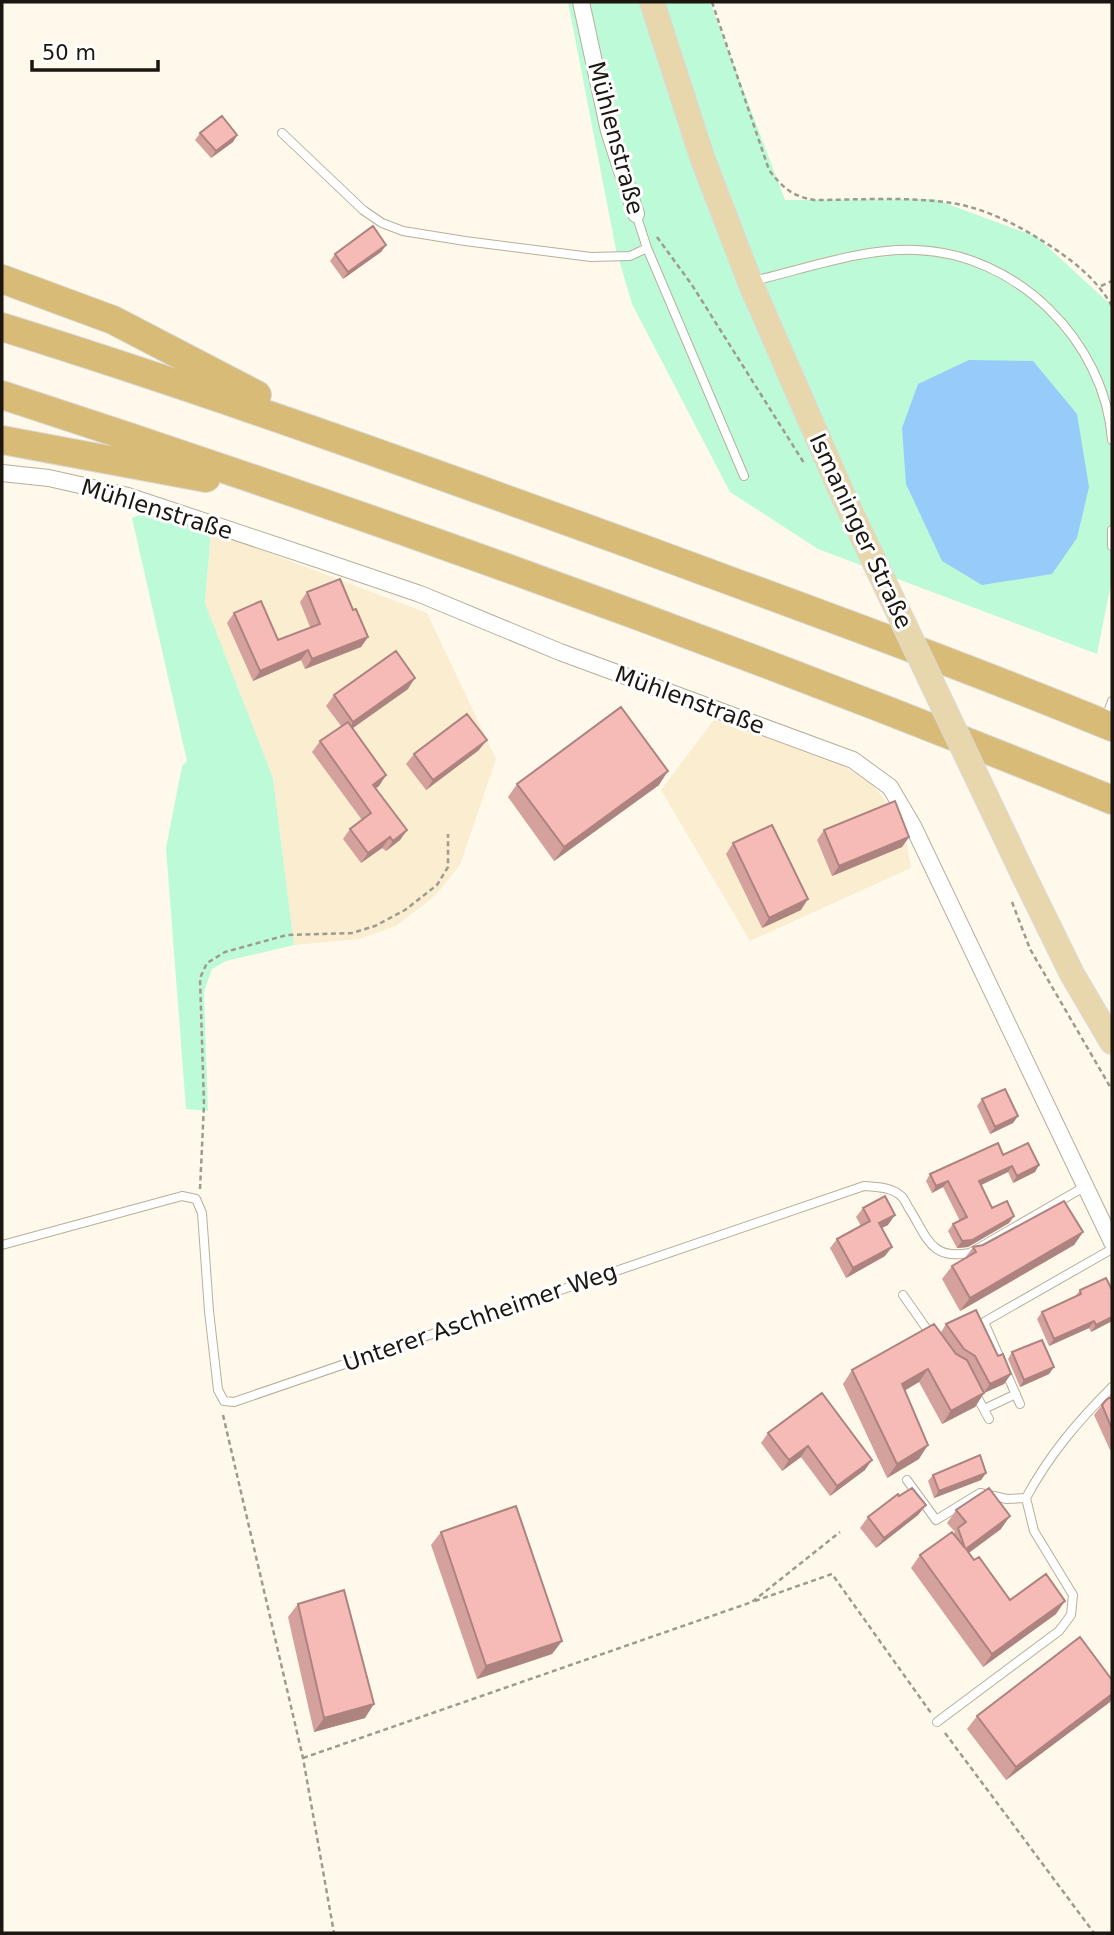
<svg xmlns="http://www.w3.org/2000/svg" width="1114" height="1935" font-family="'DejaVu Sans',sans-serif">
	<rect width="100%" height="100%" fill="#fff9ec"/>
	<path fill="#faedd0" d="M211,531L427,613L496,759L460,865L436,895L396,926L359,939L294,945L273,778L205,603Z
		M716,717L823,754L870,782L893,809L907,845L911,868L750,941L661,790Z"/>
	<path fill="#bdfad8" d="M568,2H710L785,200L934,199L1037,237L1110,304L1112,311V579L1097,654L818,549L730,492L632,304L616,250Z
		M143,513L211,531L205,603L273,778L294,945L226,961L212,969L204,992L208,1111L186,1109L166,848L182,766L187,761L132,518Z"/>
	<path fill="#96cbfa" d="M969,360L1033,361L1077,414L1089,487L1077,538L1052,574L982,585L942,561L906,484L902,428L918,384Z"/>
	<g fill="none" stroke-linecap="round" stroke-linejoin="round">
		<defs>
			<path id="lane" d="M282,133L363,210L382,223L403,231L465,241L591,257L630,256L647,248L636,214
				M647,248L744,476
				M753,281C805,269 862,248 916,250C1016,253 1105,341 1112,440
				M1112,530V546
				M1105,721L1112,701
				M2,1245L182,1196L196,1199L202,1213L209,1311L218,1390L224,1401L234,1402L864,1186C877,1187 891,1187 901,1196C905,1199 907,1206 910,1210C928,1239 931,1260 970,1253L1084,1187
				M903,1295L931,1335
				M974,1391L989,1419
				M1020,1404L984,1322L1112,1249
				M984,1409L1016,1394
				M907,1480L936,1520L980,1493L1007,1499L1026,1498
				M937,1722L1059,1631L1071,1615L1073,1595L1034,1531L1026,1498C1049,1455 1078,1421 1112,1387"/>
			<path id="street" d="M581,2L609,131L636,214
				M2,473L49,478L128,496L320,560L420,594L560,652L853,760L890,787L913,826L1112,1242"/>
			<path id="primary" d="M652,2L702,157L750,282L844,498
				M1023,874L1072,974L1112,1042"/>
			<path id="highway" d="M2,279L113,320L257,395
				M2,327C217,394 429,471 641,548C798,606 957,663 1112,727
				M2,395C377,517 747,651 1112,800
				M2,440L206,478"/>
		</defs>
		<use href="#lane" stroke="#b8af9a" stroke-width="10"/>
		<use href="#street" stroke="#b8af9a" stroke-width="18"/>
		<use href="#primary" stroke="#dbdad9" stroke-width="26"/>
		<use href="#highway" stroke="#dbdad9" stroke-width="30"/>
		<path stroke="#9f9a8f" stroke-width="2.5" stroke-dasharray="5 3.5" stroke-linecap="butt" d="M712,2L769,170C783,188 792,196 814,200C859,200 927,195 970,207C999,215 1026,230 1052,247C1077,264 1097,280 1112,306
			M657,237L692,285L804,463
			M1101,286L1112,281
			M1012,902L1030,949L1112,1090
			M200,1189L204,1104L200,978L207,963L225,952L287,935L352,933L375,926L405,910L437,885L448,867V834
			M223,1415L303,1758L334,1933
			M755,1601L832,1574L931,1713
			M945,1733L1094,1933
			M303,1758L752,1602L840,1532"/>
		<use href="#lane" stroke="#fff" stroke-width="8"/>
		<use href="#street" stroke="#fff" stroke-width="16"/>
		<use href="#primary" stroke="#e8d6ad" stroke-width="24"/>
		<use href="#highway" stroke="#d8bb76" stroke-width="28"/>
		<defs>
			<path id="primary-bridge" d="M844,498L1023,874"/>
		</defs>
		<use href="#primary-bridge" stroke="#dbdad9" stroke-width="26" stroke-linecap="butt"/>
		<use href="#primary-bridge" stroke="#e8d6ad" stroke-width="24"/>
	</g>
	<path fill="#d4a19d" d="M200,133L237,135L233,142L211,158L195,140Z
		M386,245L381,252L343,279L330,261L335,254Z
		M307,592L353,610L368,637L361,647L305,669L301,660L253,681L227,623L234,613L278,640L310,627L300,602Z
		M408,689L352,728L386,775L379,786L375,788L407,830L400,840L386,851L382,848L361,863L343,839L350,829L362,820L312,752L320,741L341,726L326,706L334,695Z
		M479,750L426,790L406,764L414,754Z
		M517,784L659,785L554,861L508,797Z
		M824,830L909,837L902,847L832,876L817,840Z
		M733,843L801,910L762,928L726,854Z
		M982,1099L1018,1116L1013,1123L990,1134L977,1106Z
		M1003,1155L1039,1165L1035,1172L1013,1183L1008,1172L981,1185L992,1208L1014,1216L1009,1223L968,1247L957,1248L948,1231L953,1224L960,1221L943,1187L932,1193L926,1181L930,1174Z
		M863,1208L888,1225L881,1228L885,1256L846,1278L830,1248L837,1239L861,1226L856,1217Z
		M1083,1232L1074,1245L960,1311L942,1279L952,1266L965,1258L973,1247Z
		M1080,1290H1112V1321L1091,1332L1089,1328L1049,1346L1037,1319L1042,1312L1075,1297Z
		M946,1324L998,1356L1011,1374L1004,1384L984,1393L975,1407L942,1424L919,1382L904,1391L919,1459L887,1478L843,1384L852,1370L941,1332Z
		M1012,1352L1054,1367L1049,1374L1020,1387L1008,1359Z
		M822,1393L865,1470L830,1496L801,1457L782,1471L761,1443L768,1433Z
		M1112,1397V1449L1110,1450L1094,1415L1102,1405Z
		M986,1473L981,1480L934,1498L928,1481L933,1475Z
		M926,1505L918,1515L876,1548L860,1528L868,1517Z
		M956,1510L1001,1529L969,1553L1010,1600L1056,1614L983,1667L911,1568L920,1555L953,1534L955,1532L947,1523Z
		M441,1532L562,1641L552,1654L477,1679L431,1545Z
		M298,1604L365,1718L314,1732L288,1617Z
		M1110,1702L1006,1780L967,1729L977,1716Z"/>
	<path fill="#ad8380" d="M237,135L233,142L211,158L216,151Z
		M386,245L381,252L343,279L348,272Z
		M368,637L361,647L305,669L312,659Z
		M308,650L301,660L253,681L260,671Z
		M415,678L408,689L346,733L353,722Z
		M487,740L479,750L426,790L433,780Z
		M668,771L659,785L554,861L564,847Z
		M386,775L379,786L366,795L373,785Z
		M407,830L400,840L386,851L393,841Z
		M390,837L382,848L361,863L368,853Z
		M909,837L902,847L832,876L839,866Z
		M808,899L801,910L762,928L769,918Z
		M1018,1116L1013,1123L990,1134L995,1127Z
		M1039,1165L1035,1172L1013,1183L1017,1176Z
		M1012,1166L1008,1172L975,1188L979,1181Z
		M948,1181L943,1187L932,1193L936,1186Z
		M895,1215L888,1225L872,1233L879,1223Z
		M1014,1216L1009,1223L968,1247L957,1248L962,1241Z
		M1083,1232L1074,1245L960,1311L970,1298Z
		M892,1247L885,1256L846,1278L853,1268Z
		M1112,1317V1321L1091,1332L1096,1325Z
		M1094,1321L1089,1328L1049,1346L1054,1339Z
		M1054,1367L1049,1374L1020,1387L1024,1380Z
		M928,1369L919,1382L892,1398L902,1384Z
		M1011,1374L1004,1384L984,1393L975,1407L942,1424L951,1411L983,1394L990,1384Z
		M928,1445L919,1459L887,1478L897,1464Z
		M808,1446L801,1457L782,1471L789,1460Z
		M872,1460L865,1470L830,1496L837,1486Z
		M986,1473L981,1480L934,1498L939,1491Z
		M926,1505L918,1515L876,1548L884,1538Z
		M1010,1516L1001,1529L956,1562L966,1549Z
		M1065,1601L1056,1614L983,1667L992,1654Z
		M562,1641L552,1654L477,1679L486,1666Z
		M1112,1694V1698L1110,1702L1006,1780L1016,1767Z
		M374,1704L365,1718L314,1732L324,1718Z"/>
	<path fill="#f7bbb7" stroke="#ad8380" stroke-width="2" d="M222,116L237,135L216,151L200,133Z
		M373,226L386,245L348,272L335,254Z
		M340,579L353,610L356,609L368,637L312,659L308,650L260,671L234,613L261,601L278,640L320,624L307,592Z
		M396,651L415,678L353,722L334,695Z
		M621,707L668,771L564,847L517,784Z
		M467,714L487,740L433,780L414,754Z
		M348,722L386,775L373,785L407,830L393,841L390,837L368,853L350,829L371,813L320,741Z
		M895,801L909,837L839,866L824,830Z
		M772,825L808,899L769,918L733,843Z
		M1005,1089L1018,1116L995,1127L982,1099Z
		M998,1143L1003,1155L1028,1143L1039,1165L1017,1176L1012,1166L979,1181L992,1208L1007,1201L1014,1216L972,1240L962,1241L953,1224L967,1217L948,1181L936,1186L930,1174Z
		M885,1196L895,1215L879,1223L892,1247L853,1268L837,1239L870,1221L863,1208Z
		M1064,1201L1083,1232L970,1298L952,1266L976,1252L973,1247L983,1245Z
		M1106,1278L1112,1290V1317L1096,1325L1094,1321L1054,1339L1042,1312L1081,1294L1080,1290Z
		M976,1310L998,1356L1003,1354L1011,1374L990,1384L975,1356L964,1349L946,1324Z
		M934,1324L956,1354L967,1360L984,1393L951,1411L928,1369L902,1384L928,1445L897,1464L852,1370Z
		M1042,1340L1054,1367L1024,1380L1012,1352Z
		M822,1393L872,1460L837,1486L808,1446L789,1460L768,1433Z
		M1112,1397V1429L1102,1405L1107,1399Z
		M980,1455L986,1473L939,1491L933,1475Z
		M912,1488L926,1505L884,1538L868,1517L898,1494L899,1496Z
		M989,1488L1010,1516L966,1549L974,1560L979,1557L1010,1600L1046,1574L1065,1601L992,1654L920,1555L952,1532L965,1548L958,1528L966,1522L956,1510Z
		M516,1506L562,1641L486,1666L441,1532Z
		M344,1590L374,1704L324,1718L298,1604Z
		M1080,1637L1112,1680V1694L1016,1767L977,1716Z"/>
	<g text-anchor="middle" dominant-baseline="central" stroke-width="6" stroke-linejoin="round" paint-order="stroke">
		<g font-size="23" fill="#1b1710" stroke="#fff">
			<text transform="translate(616 138) rotate(75)">Mühlenstraße</text>
			<text transform="translate(157 509) rotate(17)">Mühlenstraße</text>
			<text transform="translate(861 531) rotate(65)">Ismaninger Straße</text>
			<text transform="translate(690 700) rotate(20)">Mühlenstraße</text>
			<text transform="translate(480 1317) rotate(-19)">Unterer Aschheimer Weg</text>
		</g>
	</g>
	<rect width="1114" height="1935" fill="none" stroke="#1b1710" stroke-width="7"/>
	<path d="M32 60v10h126v-10" fill="none" stroke="#1b1710" stroke-width="3.5"/>
	<text x="42" y="60" font-size="21" fill="#1b1710" stroke="#ffffff" stroke-width="5" paint-order="stroke">50 m</text>
</svg>
